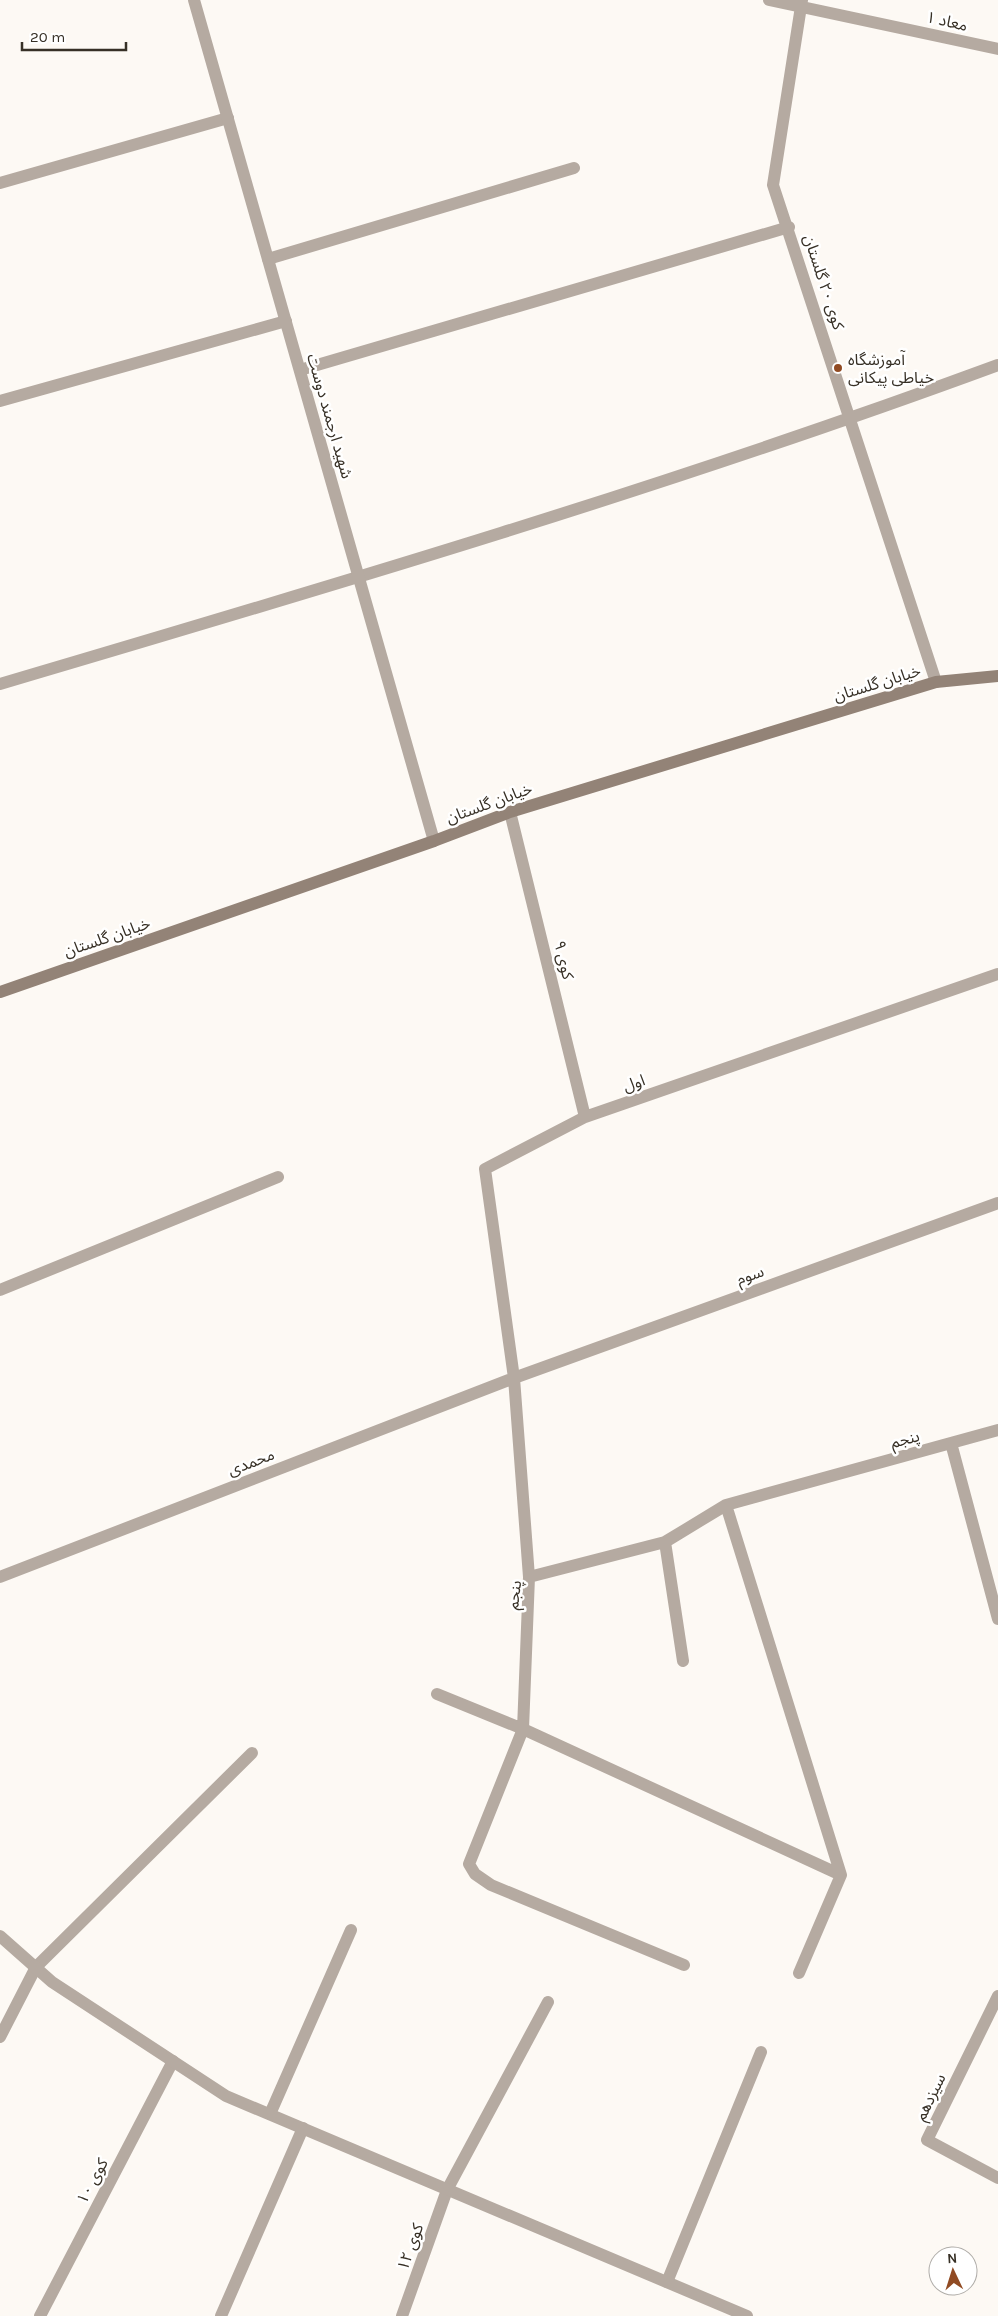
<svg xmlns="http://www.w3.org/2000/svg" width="998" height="2316" font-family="Karla,'Noto Sans Arabic',sans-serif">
	<rect width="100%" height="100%" fill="#fdf9f4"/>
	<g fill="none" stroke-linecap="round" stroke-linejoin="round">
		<path stroke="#b5aaa1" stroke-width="12" d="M769,0L998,49
			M802,0L773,185L936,682
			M0,183L228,118
			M268,259L574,168
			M300,370L789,227
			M0,401L286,321
			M0,684C335,585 670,486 998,365
			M510,812L585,1117
			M0,1290L278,1177
			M951,1443L998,1619
			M726,1505L841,1875L799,1973
			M665,1542L683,1661
			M0,1577L514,1378L998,1203
			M529,1577L665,1542L726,1505L998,1430
			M437,1694L523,1729L469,1864L475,1874L491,1885L684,1965
			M841,1875L523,1729L529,1577L514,1378L485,1169L585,1117L998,974
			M998,1996L927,2140L998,2178
			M0,2037L36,1967L252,1753
			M270,2114L351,1930
			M667,2282L761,2052
			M40,2316L173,2061
			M221,2316L303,2128
			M402,2316L447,2190L548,2002"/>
		<path stroke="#b5aaa1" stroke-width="12" d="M194,0L434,841
			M0,1936L52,1982L226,2096L747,2316"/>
		<path stroke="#938377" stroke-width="12" d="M0,992L434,841L510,812L936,682L998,676"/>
	</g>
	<circle fill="#914b23" stroke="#fff" stroke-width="2" cx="838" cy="368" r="5"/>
	<g text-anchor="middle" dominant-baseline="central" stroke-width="5" stroke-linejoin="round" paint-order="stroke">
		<g font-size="16" fill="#373026" stroke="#fff">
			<text transform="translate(947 21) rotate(13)">معاد ۱</text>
			<text transform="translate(824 282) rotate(72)">کوی ۲۰ گلستان</text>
			<text transform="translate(330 416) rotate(74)">شهید ارجمند دوست</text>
			<text transform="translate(877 683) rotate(-17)">خیابان گلستان</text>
			<text transform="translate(489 803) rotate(-20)">خیابان گلستان</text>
			<text transform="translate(107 937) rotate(-19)">خیابان گلستان</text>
			<text transform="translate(564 960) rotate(76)">کوی ۹</text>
			<text transform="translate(634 1083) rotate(-19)">اول</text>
			<text transform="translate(750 1275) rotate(-20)">سوم</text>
			<text transform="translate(905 1439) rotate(-15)">پنجم</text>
			<text transform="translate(251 1462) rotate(-21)">محمدی</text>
			<text transform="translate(514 1595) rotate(-83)">پنجم</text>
			<text transform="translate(930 2097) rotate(-64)">سیزدهم</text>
			<text transform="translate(92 2181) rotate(-62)">کوی ۱۰</text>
			<text transform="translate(410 2247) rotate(-70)">کوی ۱۲</text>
		</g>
		<g font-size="16" fill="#373026" stroke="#fff" text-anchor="start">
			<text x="848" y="359">آموزشگاه<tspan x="848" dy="18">خیاطی پیکانی</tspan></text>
		</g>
	</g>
	<g transform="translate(953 2271) rotate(356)"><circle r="24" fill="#ffffff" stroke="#afaca8"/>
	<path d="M0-4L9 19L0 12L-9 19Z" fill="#914b23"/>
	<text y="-8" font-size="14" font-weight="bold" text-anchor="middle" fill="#373026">N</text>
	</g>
	<path d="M22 42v8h104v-8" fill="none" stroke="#373026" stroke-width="2.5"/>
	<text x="30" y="42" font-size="15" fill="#373026" stroke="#ffffff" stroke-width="4" paint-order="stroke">20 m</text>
</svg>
